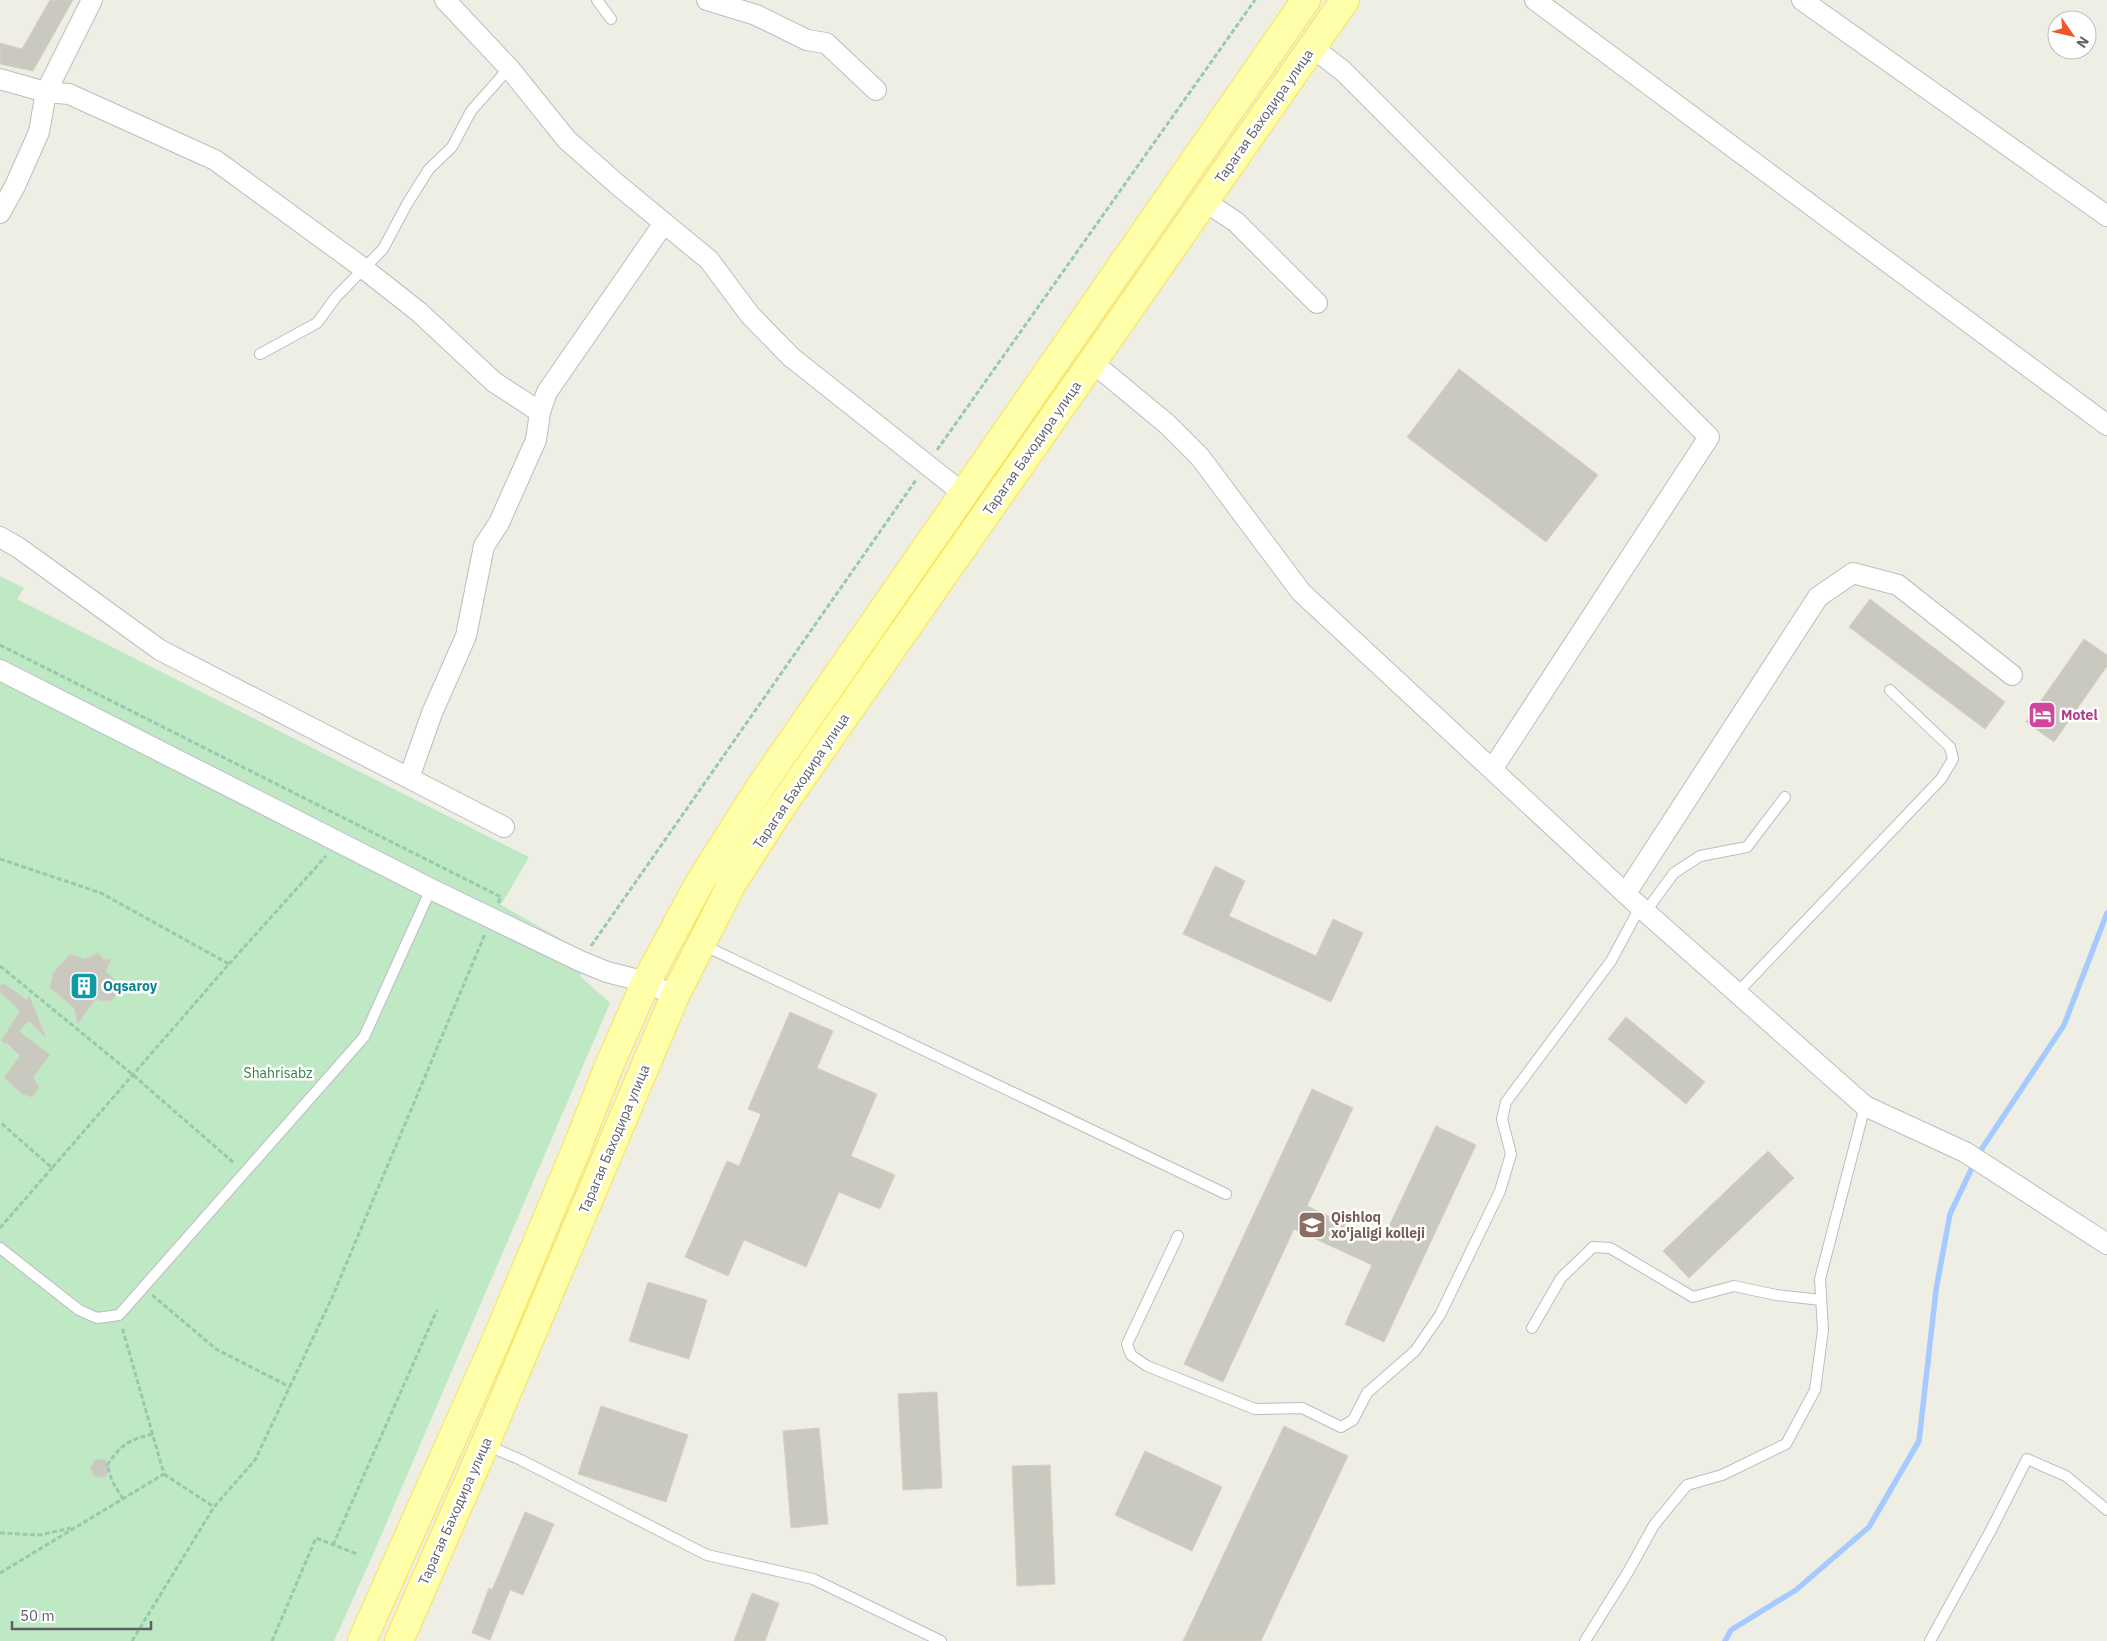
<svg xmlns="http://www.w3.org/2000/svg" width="2107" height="1641" font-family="'IBM Plex Sans',sans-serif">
	<rect width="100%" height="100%" fill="#efeee4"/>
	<path fill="#bfe8c5" d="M0,576L24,588L17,599L529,857L501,905L591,956L580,976L610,1003L371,1559L334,1641H0Z"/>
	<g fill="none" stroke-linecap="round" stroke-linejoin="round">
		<path stroke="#a4caff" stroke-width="5.5" d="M1725,1641L1731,1630L1796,1590L1869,1527L1919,1441L1936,1290L1950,1214L1979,1153L2064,1025L2107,913"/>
	</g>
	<path fill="#cac9c0" stroke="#d4d1c2" d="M50,0H73L33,71L0,64V43L22,49Z
		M1459,369L1598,475L1546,542L1407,437Z
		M1870,599L2005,702L1985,729L1849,627Z
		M2084,639L2107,655V666L2054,742L2026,722Z
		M1215,866L1245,881L1229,916L1316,956L1333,919L1363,933L1331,1002L1183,934Z
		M98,953L104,959L111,960L106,971L118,984L117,994L112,1000L103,1001L95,999L78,1024L74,1008L50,988L53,973L70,954L85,959Z
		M3,983L27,1000L29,995L46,1038L29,1021L19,1031L50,1055L33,1077L39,1087L32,1097L22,1094L4,1077L20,1056L7,1043L6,1044L1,1041L20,1011L0,992V986Z
		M790,1012L833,1031L817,1068L877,1094L851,1156L895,1175L880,1209L839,1192L806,1267L744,1240L728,1276L685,1257L727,1161L739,1166L761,1114L748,1109Z
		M1626,1017L1705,1082L1686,1104L1608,1039Z
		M1312,1089L1353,1108L1307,1206L1382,1241L1436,1126L1476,1145L1384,1342L1345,1324L1372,1265L1294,1229L1223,1382L1184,1364Z
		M1768,1151L1794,1178L1689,1278L1663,1251Z
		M648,1282L707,1300L689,1359L629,1341Z
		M937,1392L942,1488L903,1490L898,1394Z
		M601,1406L688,1435L666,1502L578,1474Z
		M1284,1426L1348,1456L1261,1641H1183Z
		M819,1428L828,1524L791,1528L783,1431Z
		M1145,1451L1222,1487L1192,1551L1115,1515Z
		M105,1459L110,1468L105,1477H95L90,1468L95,1460Z
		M1050,1465L1055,1584L1017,1586L1012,1466Z
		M525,1512L554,1524L523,1595L510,1590L490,1640L472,1633L489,1588L492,1590Z
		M752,1593L779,1603L765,1641H734Z"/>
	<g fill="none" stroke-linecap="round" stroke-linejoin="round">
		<defs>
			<path id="service" d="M597,0L611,19
				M260,354L317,323L336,297L383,249L407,204L429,169L452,147L471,111L509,68
				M1646,911L1674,873L1700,856L1747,847L1785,797
				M703,945L1226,1194
				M1737,993L1941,779L1953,759L1950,747L1890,690
				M1178,1236L1127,1344L1131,1355L1147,1366L1255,1409L1302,1408L1341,1427L1353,1420L1367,1393L1415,1351L1440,1315L1500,1191L1511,1154L1502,1119L1506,1102L1611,961L1640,907
				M0,1248L79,1310L97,1318L119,1315L364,1037L431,889
				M1532,1328L1561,1278L1593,1247L1610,1248L1693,1297L1734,1286L1776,1295L1821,1300
				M486,1445L521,1460L707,1555L813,1579L941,1641
				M1585,1641L1628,1572L1654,1525L1687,1485L1722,1475L1786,1444L1815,1390L1823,1330L1820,1279L1865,1106
				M1930,1641L1991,1530L2027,1459L2066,1476L2107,1510"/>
			<path id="minor" d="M445,0L509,68L567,140L618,185L709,260L750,315L791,357L964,494
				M707,0L756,15L807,40L826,43L876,90
				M1535,0L2107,425
				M1802,0L2107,216
				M1312,47L1343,71L1709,437L1493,768
				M0,79L46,92L69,94L215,160L363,268L419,312L494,382L540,412
				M1204,201L1236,222L1317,303
				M0,213L15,186L39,132L46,92L92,0
				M1092,362L1167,424L1200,457L1301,592L1640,907L1865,1106L1965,1152L2107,1244
				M0,537L19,548L160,650L504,827
				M0,670L431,889L580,961L607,972L646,982L675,996
				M409,778L432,713L466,636L484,546L499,523L536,440L540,412L547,392L664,223
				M1626,893L1818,597L1853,573L1898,585L2012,675"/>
			<path id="primary" d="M362,1641L495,1343L576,1150L609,1066L646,982L700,882L761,786L1306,0
				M399,1641L485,1444L675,996L731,885L782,806L1345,0"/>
		</defs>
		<use href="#service" stroke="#bbbdc3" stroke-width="12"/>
		<use href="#minor" stroke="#bbbdc3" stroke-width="22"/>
		<use href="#primary" stroke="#f9e354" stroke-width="30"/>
		<path stroke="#97caad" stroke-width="3" stroke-dasharray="5 2.5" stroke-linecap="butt" d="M937,450L1255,0
			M0,645L501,897L498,903
			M0,859L101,893L229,964L52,1168L0,1122
			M591,946L916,480
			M229,964L326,856
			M0,966L132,1074L235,1164
			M0,1228L52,1168
			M152,1295L216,1349L290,1387
			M164,1474L214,1507
			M123,1499L112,1481L107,1465C122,1444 128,1440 153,1434
			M0,1533L40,1535L71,1528
			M333,1545L437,1310
			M0,1573L164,1474L122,1327
			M132,1641L214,1507L255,1460L331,1300L485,934
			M272,1641L316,1538L357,1554"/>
		<use href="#service" stroke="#fff" stroke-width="10"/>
		<use href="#minor" stroke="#fff" stroke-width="20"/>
		<use href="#primary" stroke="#fffea9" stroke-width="28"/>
	</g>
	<defs>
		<symbol id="hotel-square" viewBox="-11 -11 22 22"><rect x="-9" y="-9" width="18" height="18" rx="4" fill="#d1479c" stroke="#fff"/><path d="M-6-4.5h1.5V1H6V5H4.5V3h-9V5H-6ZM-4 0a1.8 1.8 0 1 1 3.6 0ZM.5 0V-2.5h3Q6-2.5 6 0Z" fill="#fff"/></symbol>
		<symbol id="building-square" viewBox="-11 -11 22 22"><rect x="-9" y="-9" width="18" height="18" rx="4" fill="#0f9aa8" stroke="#fff"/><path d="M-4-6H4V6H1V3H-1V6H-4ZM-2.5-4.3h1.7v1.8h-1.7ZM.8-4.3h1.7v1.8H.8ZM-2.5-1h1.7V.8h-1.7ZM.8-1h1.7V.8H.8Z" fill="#fff"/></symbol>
		<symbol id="university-square" viewBox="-11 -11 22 22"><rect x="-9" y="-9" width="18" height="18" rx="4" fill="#8d6e63" stroke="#fff"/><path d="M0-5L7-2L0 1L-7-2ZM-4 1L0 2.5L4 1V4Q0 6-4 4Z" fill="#fff"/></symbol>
	</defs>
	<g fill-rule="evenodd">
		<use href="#hotel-square" x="2026" y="699" width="32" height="32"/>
		<use href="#building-square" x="68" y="970" width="32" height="32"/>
		<use href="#university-square" x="1296" y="1209" width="32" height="32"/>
	</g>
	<g text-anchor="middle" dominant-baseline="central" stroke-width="5" stroke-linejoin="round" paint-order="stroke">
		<g font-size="14" fill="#5c5f65" stroke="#fff">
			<text transform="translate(1264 116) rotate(-55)">Тарагая Баходира улица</text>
			<text transform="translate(1032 448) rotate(-55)">Тарагая Баходира улица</text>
			<text transform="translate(801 781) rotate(-56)">Тарагая Баходира улица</text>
			<text transform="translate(614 1139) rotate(-67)">Тарагая Баходира улица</text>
			<text transform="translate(455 1511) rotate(-66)">Тарагая Баходира улица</text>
		</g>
		<g font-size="14" font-weight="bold" fill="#b23c85" stroke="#fff" text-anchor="start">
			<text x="2061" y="715">Motel</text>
		</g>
		<g font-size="14" font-weight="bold" fill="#0d838f" stroke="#fff" text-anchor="start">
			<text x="103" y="986">Oqsaroy</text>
		</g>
		<g font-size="14" fill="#2f8240" stroke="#fff">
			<text x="278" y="1073">Shahrisabz</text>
		</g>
		<g font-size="14" font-weight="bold" fill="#785e54" stroke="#fff" text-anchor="start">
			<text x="1331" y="1217">Qishloq<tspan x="1331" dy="16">xo'jaligi kolleji</tspan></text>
		</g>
	</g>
	<g transform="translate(2072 35) rotate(124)"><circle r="24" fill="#ffffff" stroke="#bebfc1"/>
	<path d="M0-4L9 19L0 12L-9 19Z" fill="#f25627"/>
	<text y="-8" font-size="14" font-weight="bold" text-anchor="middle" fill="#5c5f65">N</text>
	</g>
	<path d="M12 1621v8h139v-8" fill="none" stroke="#5c5f65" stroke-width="2.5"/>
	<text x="20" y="1621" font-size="15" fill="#5c5f65" stroke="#ffffff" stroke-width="4" paint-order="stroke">50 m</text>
</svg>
